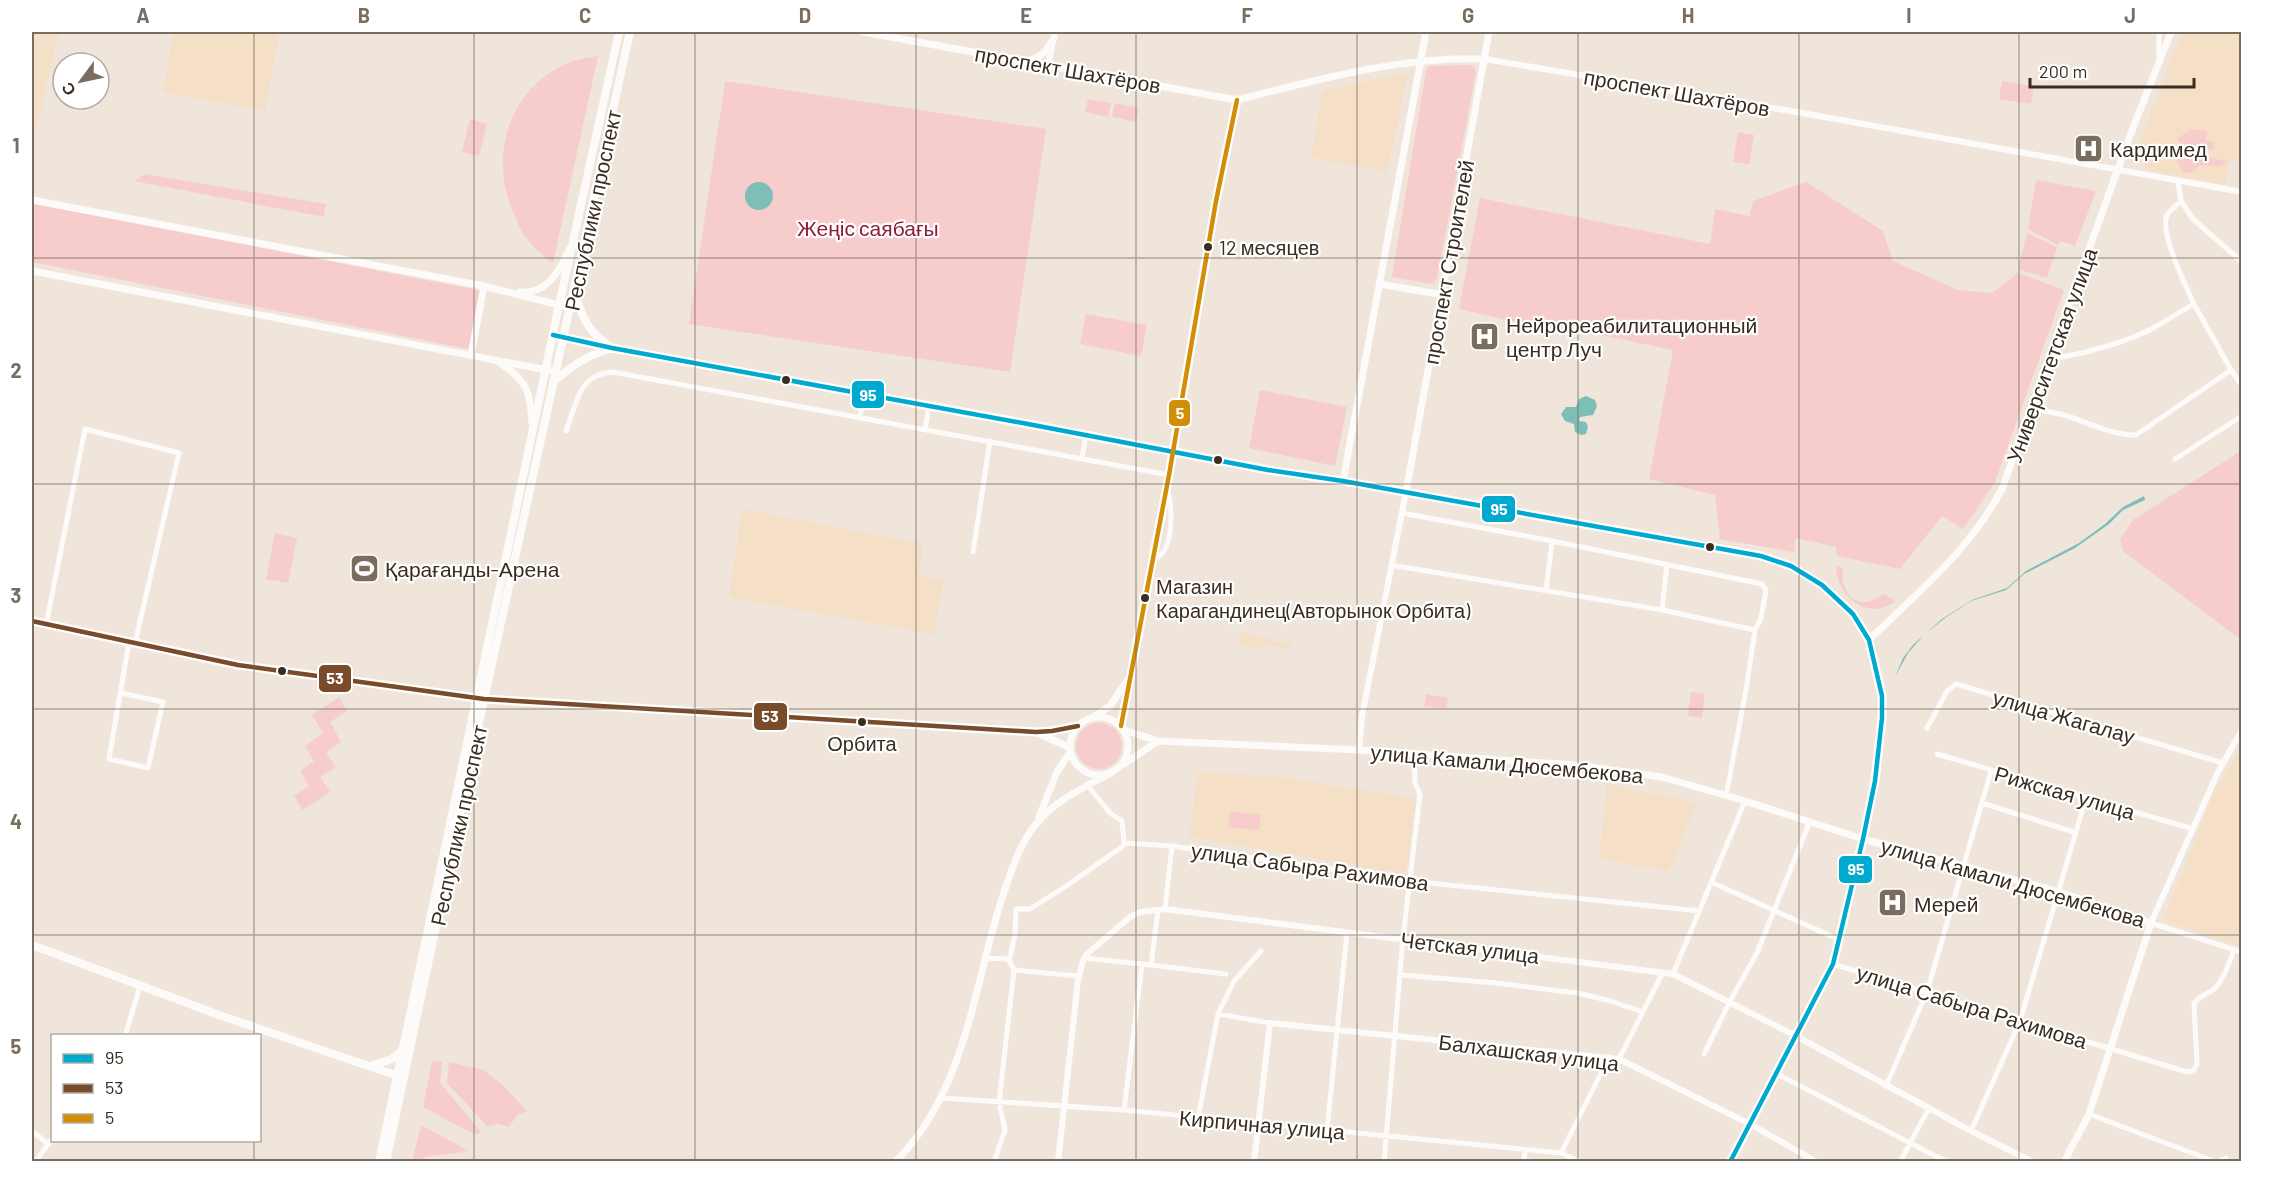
<svg xmlns="http://www.w3.org/2000/svg" width="2273" height="1193" font-family="Barlow,sans-serif">
	<rect width="100%" height="100%" fill="#f0e5da"/>
	<path fill="#f5dfc7" d="M32,32H59L33,143L32,142Z
		M174,32H260L279,35L265,111L163,92Z
		M2182,32H2241V160L2234,159L2228,163L2226,182L2223,184L2146,170L2144,159L2136,152Z
		M1408,73L1387,172L1311,157L1322,91Z
		M2077,136L2101,140L2099,152L2075,148Z
		M742,509L923,544L919,575L944,580L934,634L729,597Z
		M1241,632L1291,644L1290,650L1265,643L1263,650L1238,643Z
		M2241,747V946L2163,920L2214,792Z
		M1197,773L1275,776L1416,799L1406,874L1190,837Z
		M1607,784L1696,803L1669,871L1599,859Z
		M1881,892L1909,901L1905,915L1877,906Z"/>
	<path fill="#f7cccd" d="M598,56L553,263C543,256 534,248 526,238C520,230 516,218 512,209C489,153 510,89 566,64C576,59 587,58 598,56Z
		M1472,65L1476,72L1437,278L1432,284L1392,277L1426,70L1430,66Z
		M725,81L1046,129L1010,372L689,324Z
		M2002,81L2034,86L2031,104L1999,99Z
		M1088,99L1111,103L1108,117L1085,112Z
		M1115,103L1139,108L1136,122L1112,117Z
		M470,119L487,124L479,156L462,152Z
		M2190,129L2207,131L2206,140L2214,142L2213,150L2179,143L2177,139Z
		M1738,132L1754,135L1749,164L1733,162Z
		M2176,151L2227,161L2221,166L2200,165L2192,173L2183,172L2173,153Z
		M145,174L326,204L324,217L134,181Z
		M2036,180L2096,191L2075,246L2061,241L2058,245L2028,229Z
		M1806,182L1883,231L1893,261L1958,290L1992,293L2018,273L2064,290L1995,482L1963,529L1942,516L1900,569L1837,556L1836,547L1796,538L1794,552L1720,539L1715,495L1649,479L1673,350L1543,323L1542,328L1459,309L1480,198L1710,244L1715,209L1749,216L1753,201Z
		M32,203L482,291L469,349L32,262Z
		M2027,233L2057,247L2047,278L2018,269Z
		M1086,314L1147,325L1141,356L1080,344Z
		M1260,390L1347,407L1335,466L1249,448Z
		M2241,451V640L2123,551L2120,539L2133,520Z
		M275,533L297,538L288,583L266,579Z
		M1836,566L1843,568C1840,582 1848,604 1867,602C1873,601 1879,596 1885,594L1896,602C1889,605 1882,609 1874,609C1852,608 1836,587 1836,566Z
		M1691,692L1705,694L1702,718L1688,716Z
		M1426,694L1448,698L1446,709L1424,706Z
		M339,697L347,711L330,722L341,742L326,752L336,767L320,777L330,792L303,810L294,796L309,786L300,771L314,761L305,746L323,733L312,715Z
		M1076 746a23 23 0 1 1 46 0a23 23 0 1 1-46 0Z
		M1230,811L1261,815L1259,830L1228,827Z
		M432,1061L442,1062L440,1083L481,1132L475,1135L423,1107Z
		M449,1062L483,1070L503,1085L527,1111L517,1115L509,1127L497,1124L487,1126L447,1083Z
		M421,1125L469,1151L425,1157L423,1161H412Z"/>
	<path fill="#7dbfb7" d="M745 196a14 14 0 1 1 28 0a14 14 0 1 1-28 0Z
		M1586,396L1595,400L1597,406L1593,415L1580,417L1579,421L1586,422L1588,427L1586,434L1581,435L1575,432L1574,424L1565,421L1561,414L1566,407H1576L1579,399Z
		M2144,496L2145,500L2123,510L2109,524L2075,548L2024,574L2006,590L1971,601L1945,618L1924,635L1908,653L1895,677L1903,658L1913,645L1942,619L1972,600L2007,588L2026,571L2079,543L2105,524L2123,507Z"/>
	<g fill="none" stroke-linecap="round" stroke-linejoin="round">
		<path stroke="#fdfbf9" stroke-width="5" d="M2159,56V32
			M2178,182L2181,201L2193,219L2242,262
			M2049,359C2080,355 2129,342 2157,326C2170,319 2181,311 2194,304C2186,286 2159,232 2167,215C2170,210 2177,205 2181,201
			M2231,370L2242,386
			M2032,407C2043,412 2053,412 2064,415C2088,422 2110,435 2136,435L2231,370L2194,304
			M860,417L864,394
			M925,430L929,406
			M566,431C577,403 578,374 613,372L1169,475
			M1082,458L1086,435
			M2175,459L2242,416
			M1402,513L1552,541L1546,591
			M1552,541L1762,584L1766,590L1761,618L1755,630
			M973,552L990,441
			M1152,562C1156,559 1160,556 1163,552C1173,540 1173,502 1166,488
			M1391,565L1662,610L1755,630L1746,690L1726,796
			M1662,610L1667,564
			M46,625L85,429L179,453L135,643
			M121,693L163,702L148,768L109,759L129,642
			M1927,728L1947,691L1956,684L2223,763
			M1937,754L2193,829
			M1088,786L1111,814L1122,821L1124,843
			M1982,803L2074,832
			M1713,883L1840,940
			M1165,909L1172,846
			M2151,923L2242,952
			M985,958L1006,959L1010,957L1015,935L1016,909H1030L1065,887L1123,846L1124,843L1172,846L1410,881L1700,911
			M1084,958L1151,965L1158,910
			M1833,964L2187,1072L2194,1070L2197,1064L2194,1004C2199,995 2207,995 2214,989C2224,980 2229,962 2234,950
			M1151,965L1226,974
			M1014,970L1079,976
			M1673,974L1745,801
			M1401,975L1496,983L1577,993L1607,1000L1643,1012
			M1218,1014L1270,1023
			M125,1036L140,986
			M1704,1054L1730,1001L1757,953L1810,821
			M1619,1059L1663,972
			M1777,1074L1947,1162
			M1886,1086L1927,992L1991,771
			M942,1098L1124,1110L1561,1153L1580,1162
			M1124,1110L1142,964
			M2089,1114L2216,1162
			M1198,1118L1218,1014L1234,981L1261,951
			M1327,1130L1347,933
			M32,1131L48,1144
			M1971,1131L2020,1021L2086,798
			M1561,1153L1609,1057
			M35,1162L52,1139
			M994,1162L1005,1130L999,1102L1014,970L1008,959
			M1384,1162L1403,938L1420,794L1415,783L1414,755
			M1524,1162L1525,1151
			M1900,1162L1929,1108
			M2218,1162L2226,1158"/>
		<path stroke="#fdfbf9" stroke-width="6" d="M1485,59L1802,113L2242,192
			M1048,66L1055,32
			M32,621L238,665L475,698
			M1359,750L1362,716L1406,492
			M2151,923L2218,772L2242,730
			M1058,1162L1078,980L1083,961L1087,954L1130,917L1140,912L1165,909L1673,974L1796,1036L1971,1131L2033,1162
			M1254,1162L1270,1023L1619,1059L1750,1124L1817,1162"/>
		<path stroke="#fdfbf9" stroke-width="7" d="M863,32L1237,100C1317,80 1401,56 1485,59
			M1028,61C1041,58 1047,50 1054,38
			M32,200L484,286L571,308
			M32,271L557,372
			M1380,284L1443,295
			M520,292C547,295 560,270 569,250
			M471,355L484,286
			M499,362C527,381 530,390 532,422
			M1343,481L1426,32
			M1406,492L1489,32
			M1869,640C1918,592 1970,550 2002,489L2131,133L2171,32
			M479,698L1036,732L1052,731L1078,726
			M1095,716L1110,706L1129,678
			M1070 746a29 29 0 1 1 58 0a29 29 0 1 1-58 0Z
			M1121,726L1169,475L1216,201L1237,100
			M1124,730L1158,741L1359,750L1530,762L1575,765L1662,777L1745,801L1863,839L2059,892L2151,923L2089,1114L2064,1162
			M1038,733L1070,748
			M1124,764L1158,741
			M1039,817L1057,772L1070,752
			M895,1162C966,1092 973,988 1002,898C1011,872 1019,845 1036,824C1055,800 1085,787 1111,773"/>
		<path stroke="#fdfbf9" stroke-width="8" d="M574,292C584,319 585,328 609,346
			M553,335L612,348L1028,424L1268,470L1343,481L1761,556L1791,566L1822,585L1853,614L1869,640L1882,696V718L1875,781L1863,839L1833,964L1730,1162
			M554,381C574,365 585,356 610,349
			M32,945L219,1015L404,1078
			M371,1066L392,1059L400,1052"/>
		<path stroke="#fdfbf9" stroke-width="8" d="M379,1162L559,305L619,32
			M386,1162L481,714L630,32"/>
		<defs>
			<path id="bus-1" d="M553,335L612,348L1028,424L1268,470L1343,481L1761,556L1791,566L1822,585L1853,614L1869,640L1882,696V718L1875,781L1863,839L1833,964L1730,1162"/>
			<path id="bus-2" d="M32,621L238,665L484,699L1036,732L1052,731L1078,726"/>
			<path id="bus-3" d="M1121,726L1169,475L1216,201L1237,100"/>
		</defs>
		<use href="#bus-1" stroke="#fff" stroke-width="9"/>
		<use href="#bus-2" stroke="#fff" stroke-width="9"/>
		<use href="#bus-3" stroke="#fff" stroke-width="9"/>
		<use href="#bus-1" stroke="#00a9ce" stroke-width="4.5"/>
		<use href="#bus-2" stroke="#7a4b2a" stroke-width="4.5"/>
		<use href="#bus-3" stroke="#d18e06" stroke-width="4.5"/>
	</g>
	<path fill="none" stroke="#796d60" stroke-width="1.5" stroke-opacity="0.55" d="M254,32V1036M474,32V1162M695,32V1162M916,32V1162M1136,32V1162M1357,32V1162M1578,32V1162M1799,32V1162M2019,32V1162M32,258H2242M32,484H2242M32,709H2242M32,935H2242M254,1140V1162"/>
	<defs>
		<symbol id="hospital-square" viewBox="-11 -11 22 22"><rect x="-9" y="-9" width="18" height="18" rx="4" fill="#796d60" stroke="#fff"/><path d="M-5-5h3v3.5h4V-5h3V5h-3V1.5h-4V5h-3Z" fill="#fff"/></symbol>
		<symbol id="stadium-square" viewBox="-11 -11 22 22"><rect x="-9" y="-9" width="18" height="18" rx="4" fill="#796d60" stroke="#fff"/><path d="M0-5a6.5 5 0 1 0 0 10a6.5 5 0 1 0 0-10ZM-3.5-1.8h7v3.6h-7Z" fill="#fff"/></symbol>
	</defs>
	<g fill-rule="evenodd">
		<use href="#hospital-square" x="2072" y="132" width="33" height="33"/>
		<use href="#hospital-square" x="1468" y="320" width="33" height="33"/>
		<use href="#stadium-square" x="348" y="552" width="33" height="33"/>
		<use href="#hospital-square" x="1876" y="886" width="33" height="33"/>
	</g>
	<g fill="#392d1f" stroke="#fff" stroke-width="2">
		<circle cx="1208" cy="247" r="5"/>
		<circle cx="786" cy="380" r="5"/>
		<circle cx="1218" cy="460" r="5"/>
		<circle cx="1710" cy="547" r="5"/>
		<circle cx="1145" cy="598" r="5"/>
		<circle cx="282" cy="671" r="5"/>
		<circle cx="862" cy="722" r="5"/>
	</g>
	<g text-anchor="middle" dominant-baseline="central" stroke-width="4.5" stroke-linejoin="round" paint-order="stroke">
		<g font-size="20" fill="#392d1f" stroke="#fff" text-anchor="start">
			<text x="1219" y="247">12 месяцев</text>
			<text x="1156" y="586">Магазин<tspan x="1156" dy="24">Карагандинец(Авторынок Орбита)</tspan></text>
			<text x="862" y="743" text-anchor="middle">Орбита</text>
		</g>
		<g font-size="21" fill="#392d1f" stroke="#fff">
			<text transform="translate(1068 69) rotate(10)">проспект Шахтёров</text>
			<text transform="translate(1677 92) rotate(10)">проспект Шахтёров</text>
			<text transform="translate(592 210) rotate(-78)">Республики проспект</text>
			<text transform="translate(1448 262) rotate(-80)">проспект Строителей</text>
			<text transform="translate(2051 355) rotate(-70)">Университетская улица</text>
			<text transform="translate(2064 716) rotate(16)">улица Жагалау</text>
			<text transform="translate(1507 763) rotate(5)">улица Камали Дюсембекова</text>
			<text transform="translate(2065 792) rotate(16)">Рижская улица</text>
			<text transform="translate(458 825) rotate(-78)">Республики проспект</text>
			<text transform="translate(1310 866) rotate(8)">улица Сабыра Рахимова</text>
			<text transform="translate(2013 882) rotate(16)">улица Камали Дюсембекова</text>
			<text transform="translate(1470 947) rotate(7)">Четская улица</text>
			<text transform="translate(1972 1006) rotate(17)">улица Сабыра Рахимова</text>
			<text transform="translate(1529 1052) rotate(7)">Балхашская улица</text>
			<text transform="translate(1262 1124) rotate(5)">Кирпичная улица</text>
		</g>
		<g font-size="21" fill="#392d1f" stroke="#fff" text-anchor="start">
			<text x="2110" y="148">Кардимед</text>
			<text x="1506" y="324">Нейрореабилитационный<tspan x="1506" dy="24">центр Луч</tspan></text>
			<text x="385" y="568">Қарағанды-Арена</text>
			<text x="1914" y="903">Мерей</text>
		</g>
		<g font-size="21" fill="#8c1b3d" stroke="#fff">
			<text x="868" y="227">Жеңіс саябағы</text>
		</g>
	</g>
	<g stroke="#fff" stroke-width="2">
		<rect x="851" y="380" width="34" height="29" rx="6" fill="#00a9ce"/>
		<rect x="1168" y="399" width="23" height="28" rx="6" fill="#d18e06"/>
		<rect x="1481" y="495" width="35" height="28" rx="6" fill="#00a9ce"/>
		<rect x="318" y="664" width="34" height="29" rx="6" fill="#7a4b2a"/>
		<rect x="753" y="702" width="35" height="29" rx="6" fill="#7a4b2a"/>
		<rect x="1838" y="855" width="35" height="29" rx="6" fill="#00a9ce"/>
	</g>
	<g font-size="16" text-anchor="middle" font-weight="bold" fill="#fff">
		<text x="868" y="401">95</text>
		<text x="1180" y="419">5</text>
		<text x="1499" y="515">95</text>
		<text x="335" y="684">53</text>
		<text x="770" y="722">53</text>
		<text x="1856" y="875">95</text>
	</g>
	<rect width="2273" height="1193" fill="none" stroke="#ffffff" stroke-width="66"/>
	<rect x="51" y="1034" width="210" height="108" fill="#ffffff" stroke="#b0aba5" stroke-width="1.5"/>
	<rect x="63" y="1054" width="30" height="9" fill="#00a9ce" stroke="#b0aba5" stroke-width="1.5"/>
	<text x="105" y="1064" font-size="18" fill="#392d1f">95</text>
	<rect x="63" y="1084" width="30" height="9" fill="#7a4b2a" stroke="#b0aba5" stroke-width="1.5"/>
	<text x="105" y="1094" font-size="18" fill="#392d1f">53</text>
	<rect x="63" y="1114" width="30" height="9" fill="#d18e06" stroke="#b0aba5" stroke-width="1.5"/>
	<text x="105" y="1124" font-size="18" fill="#392d1f">5</text>
	<g transform="translate(81 81) rotate(237)"><circle r="28" fill="#ffffff" stroke="#b0aba5" stroke-width="1.5"/>
	<path d="M0-4.5L10 22L0 15L-10 22Z" fill="#796d60"/>
	<text y="-9" font-size="16" font-weight="bold" text-anchor="middle" fill="#392d1f">С</text>
	</g>
	<path d="M2030 78v9h164v-9" fill="none" stroke="#392d1f" stroke-width="3"/>
	<text x="2039" y="78" font-size="18" fill="#392d1f" stroke="#ffffff" stroke-width="4.5" paint-order="stroke">200 m</text>
	<rect x="33" y="33" width="2207" height="1127" fill="none" stroke="#796d60" stroke-width="2"/>
	<g font-size="20" text-anchor="middle" font-weight="bold" fill="#796d60">
		<text x="143" y="23">A</text>
		<text x="364" y="23">B</text>
		<text x="585" y="23">C</text>
		<text x="805" y="23">D</text>
		<text x="1026" y="23">E</text>
		<text x="1247" y="23">F</text>
		<text x="1468" y="23">G</text>
		<text x="1688" y="23">H</text>
		<text x="1909" y="23">I</text>
		<text x="2130" y="23">J</text>
		<text x="16" y="153">1</text>
		<text x="16" y="378">2</text>
		<text x="16" y="603">3</text>
		<text x="16" y="829">4</text>
		<text x="16" y="1054">5</text>
	</g>
</svg>
